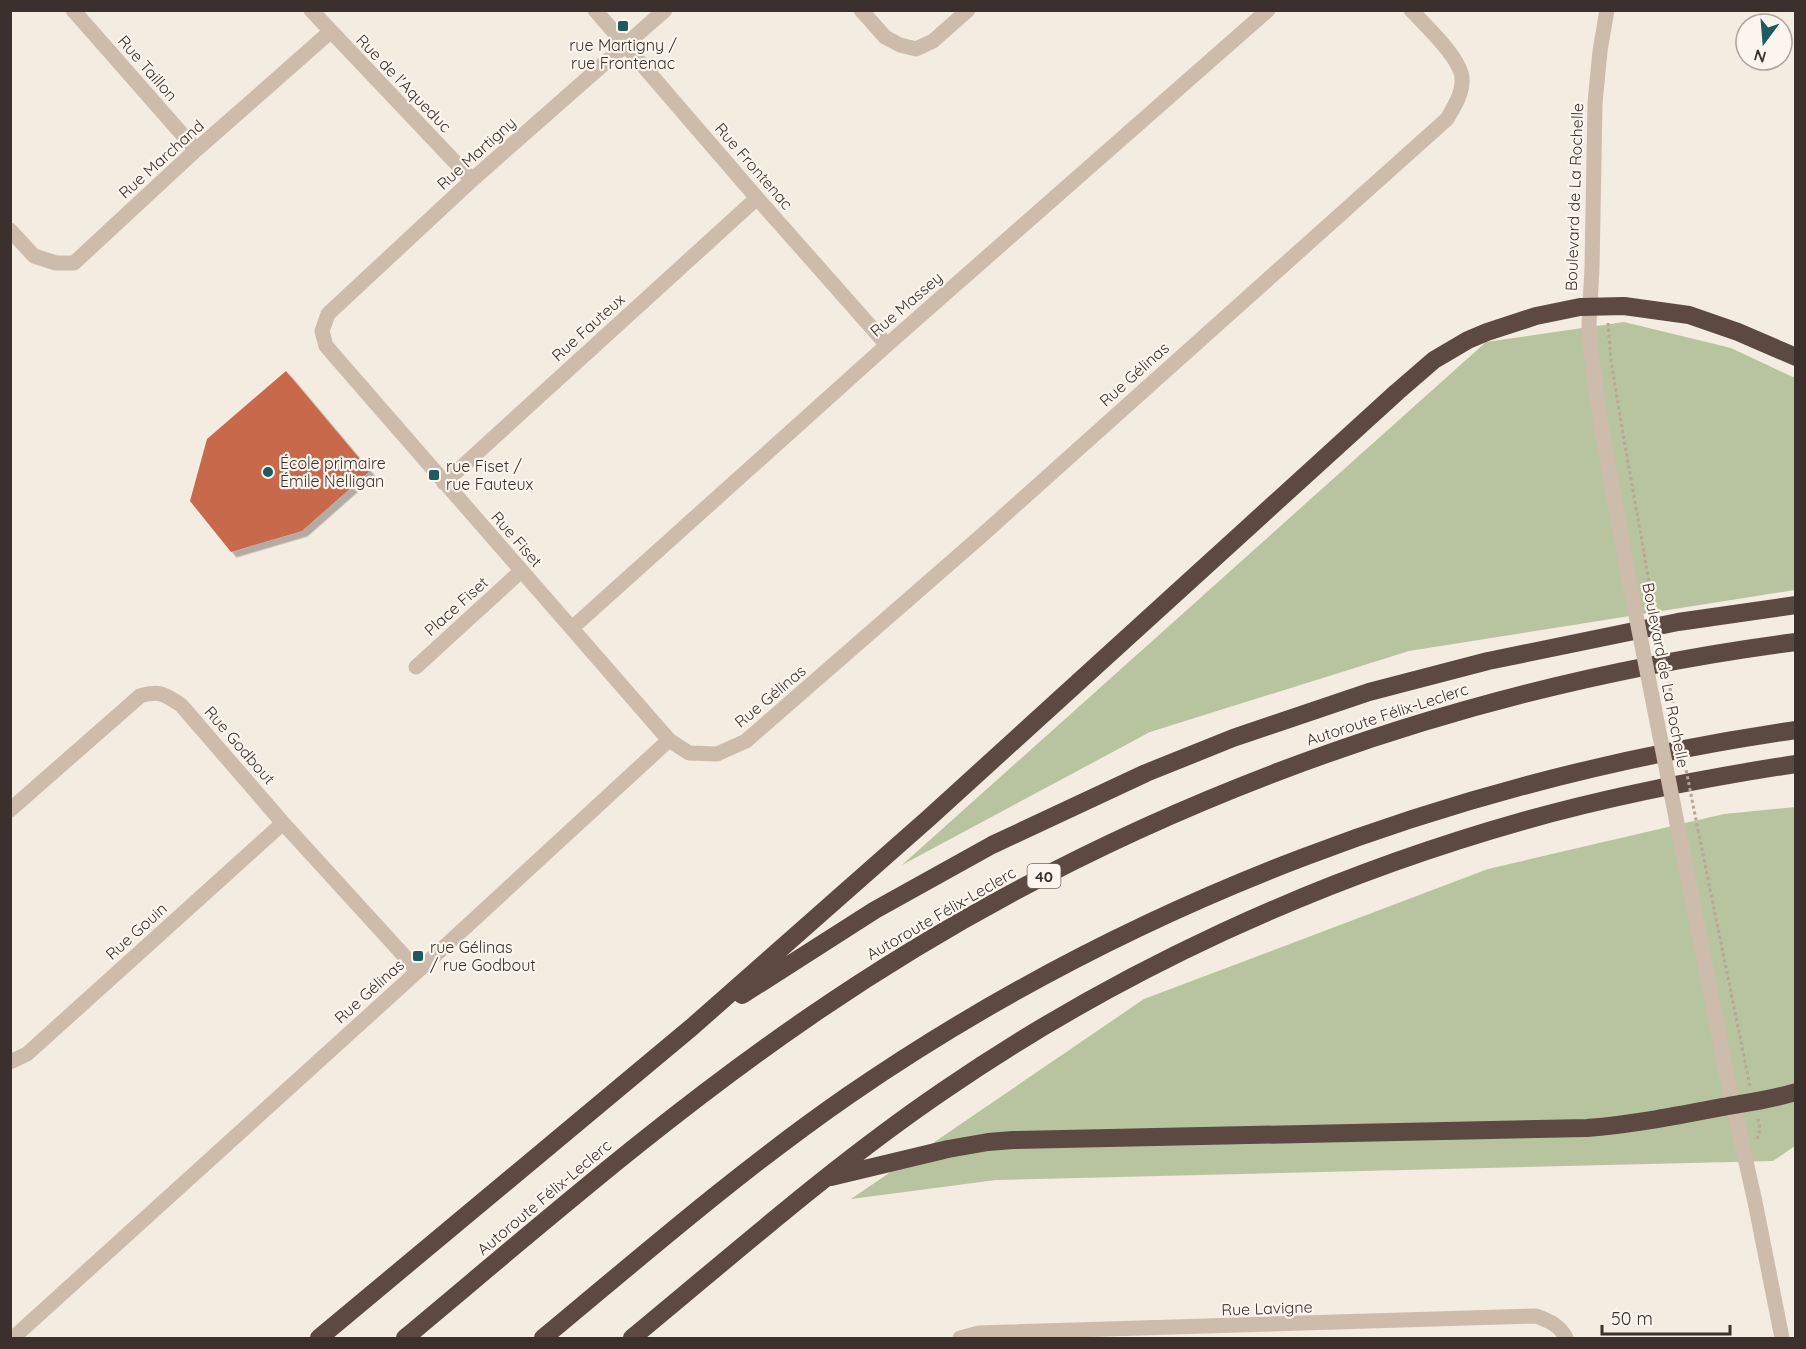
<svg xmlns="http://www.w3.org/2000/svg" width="1806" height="1349" font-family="Quicksand,sans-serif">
	<defs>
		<filter id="shadow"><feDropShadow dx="5.5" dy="5.5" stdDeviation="0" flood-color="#0004"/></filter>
	</defs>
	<rect width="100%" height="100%" fill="#f4ebe1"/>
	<path fill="#b8c4a0" d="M1624,322L1731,348L1795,378V590L1409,651L1150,732L902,865L1486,342Z
		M1795,807V1146L1773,1161L996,1180L851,1199L1144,999L1488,869L1724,814Z"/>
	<path fill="#c8694b" filter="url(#shadow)" d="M286,371L370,471L302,531L231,552L190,501L207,439Z"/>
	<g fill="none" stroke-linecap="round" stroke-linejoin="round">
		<path stroke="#b9a596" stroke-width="3" stroke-dasharray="3 3" stroke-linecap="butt" d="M1608,323L1611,360L1621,422L1649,582
			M1698,830L1750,1086
			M1757,1139L1760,1129L1758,1119"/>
		<path stroke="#cdbbac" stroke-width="15" d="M73,10L196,150
			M311,10L472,180
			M595,10L757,198L887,345
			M665,10L472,180L328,314L322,331L326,346L669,740L689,753L717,754L746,741L980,537L1447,119C1454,107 1463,93 1462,79C1462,59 1425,25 1411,10
			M861,10L885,37L900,45L916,49L933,41L968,10
			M10,230L34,256L56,263H74L196,150L330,32
			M444,483L757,198
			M572,628L887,345L1268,10
			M416,667L521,571
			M10,810L140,696C160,690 164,694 181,705L283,823L418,971
			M10,1062L27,1054L283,823
			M13,1338L418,971L669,740
			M960,1338L979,1333L1536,1316C1549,1321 1560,1325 1566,1338"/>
		<path stroke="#cdbbac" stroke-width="15" d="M1607,10L1600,51L1595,103L1592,268L1589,324L1590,344L1601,426L1630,585
			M1679,833L1728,1081L1755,1202L1782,1338"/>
		<path stroke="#5c4a42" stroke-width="18" d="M742,995L875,910L992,845L1146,773L1233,738L1369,692L1488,661L1678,622L1796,605
			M831,1177L948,1149L988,1142L1013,1140L1587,1128C1635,1124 1681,1115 1728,1106C1751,1102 1773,1099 1796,1092
			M319,1338L692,1027L930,817L1397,392L1434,360L1468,340L1487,332L1536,316L1580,307L1624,306L1689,315L1738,332L1796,357
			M405,1338C537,1228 667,1114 809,1017C1102,815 1443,688 1796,642
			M543,1338C643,1255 742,1169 849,1095C1131,901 1457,779 1796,730
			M632,1338C734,1254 833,1166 943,1091C1119,970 1318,879 1523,821C1612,796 1704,778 1796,764"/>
		<path stroke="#b9a596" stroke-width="3" stroke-dasharray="3 3" stroke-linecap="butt" d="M1649,582L1698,830"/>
		<path stroke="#cdbbac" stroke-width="15" d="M1630,585L1679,833"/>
	</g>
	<g fill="#1f5a5e" stroke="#fbf5ee" stroke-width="2">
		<rect x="617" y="20" width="12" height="12" rx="3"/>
		<circle cx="268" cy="472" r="6"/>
		<rect x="428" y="469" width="12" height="12" rx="3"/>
		<rect x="412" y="950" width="12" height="12" rx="3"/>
	</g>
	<g text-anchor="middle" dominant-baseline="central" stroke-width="4.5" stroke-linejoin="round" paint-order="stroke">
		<rect fill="#fbf5ee" stroke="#756b66" stroke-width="1.5" x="1027.5" y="864" width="33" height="24" rx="4.5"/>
		<g font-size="15" font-weight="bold" fill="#3b302b">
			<text x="1044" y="876">40</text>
		</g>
		<g font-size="16" fill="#3b302b" stroke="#fbf5ee" text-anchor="start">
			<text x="623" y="45" text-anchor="middle">rue Martigny /<tspan x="623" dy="18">rue Frontenac</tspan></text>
			<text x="280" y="463">École primaire<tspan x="280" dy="18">Émile Nelligan</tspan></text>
			<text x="446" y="466">rue Fiset /<tspan x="446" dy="18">rue Fauteux</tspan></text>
			<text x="430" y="947">rue Gélinas<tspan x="430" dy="18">/ rue Godbout</tspan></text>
		</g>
		<g font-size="16" fill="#3b302b" stroke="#fbf5ee">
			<text transform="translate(148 68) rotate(49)">Rue Taillon</text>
			<text transform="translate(404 83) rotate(46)">Rue de l'Aqueduc</text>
			<text transform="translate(476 153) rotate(-42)">Rue Martigny</text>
			<text transform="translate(161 159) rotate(-42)">Rue Marchand</text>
			<text transform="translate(754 166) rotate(49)">Rue Frontenac</text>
			<text transform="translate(1574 197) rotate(-88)">Boulevard de La Rochelle</text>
			<text transform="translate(906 304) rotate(-41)">Rue Massey</text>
			<text transform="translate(588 327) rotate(-42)">Rue Fauteux</text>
			<text transform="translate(1134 374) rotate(-42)">Rue Gélinas</text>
			<text transform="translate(517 539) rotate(49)">Rue Fiset</text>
			<text transform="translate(456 606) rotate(-42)">Place Fiset</text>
			<text transform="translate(1666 675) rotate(79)">Boulevard de La Rochelle</text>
			<text transform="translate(770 696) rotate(-40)">Rue Gélinas</text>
			<text transform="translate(1387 714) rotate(-18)">Autoroute Félix-Leclerc</text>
			<text transform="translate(240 745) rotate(49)">Rue Godbout</text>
			<text transform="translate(941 913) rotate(-30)">Autoroute Félix-Leclerc</text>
			<text transform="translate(136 931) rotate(-42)">Rue Gouin</text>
			<text transform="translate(369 991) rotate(-42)">Rue Gélinas</text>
			<text transform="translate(544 1197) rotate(-40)">Autoroute Félix-Leclerc</text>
			<text transform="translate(1267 1308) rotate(-2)">Rue Lavigne</text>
		</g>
	</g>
	<rect width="1806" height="1349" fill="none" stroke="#3b302b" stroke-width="24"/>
	<g transform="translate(1764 42) rotate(196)"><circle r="28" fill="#fbf5ee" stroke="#aea6a0" stroke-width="1.5"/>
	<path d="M0-4.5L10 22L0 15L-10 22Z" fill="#1f5a5e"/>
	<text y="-9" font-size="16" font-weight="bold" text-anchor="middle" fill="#3b302b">N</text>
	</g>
	<path d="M1602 1325v9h128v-9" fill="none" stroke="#3b302b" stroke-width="3"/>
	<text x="1611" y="1325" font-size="18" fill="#3b302b" stroke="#fbf5ee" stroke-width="4.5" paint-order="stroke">50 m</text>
</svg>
